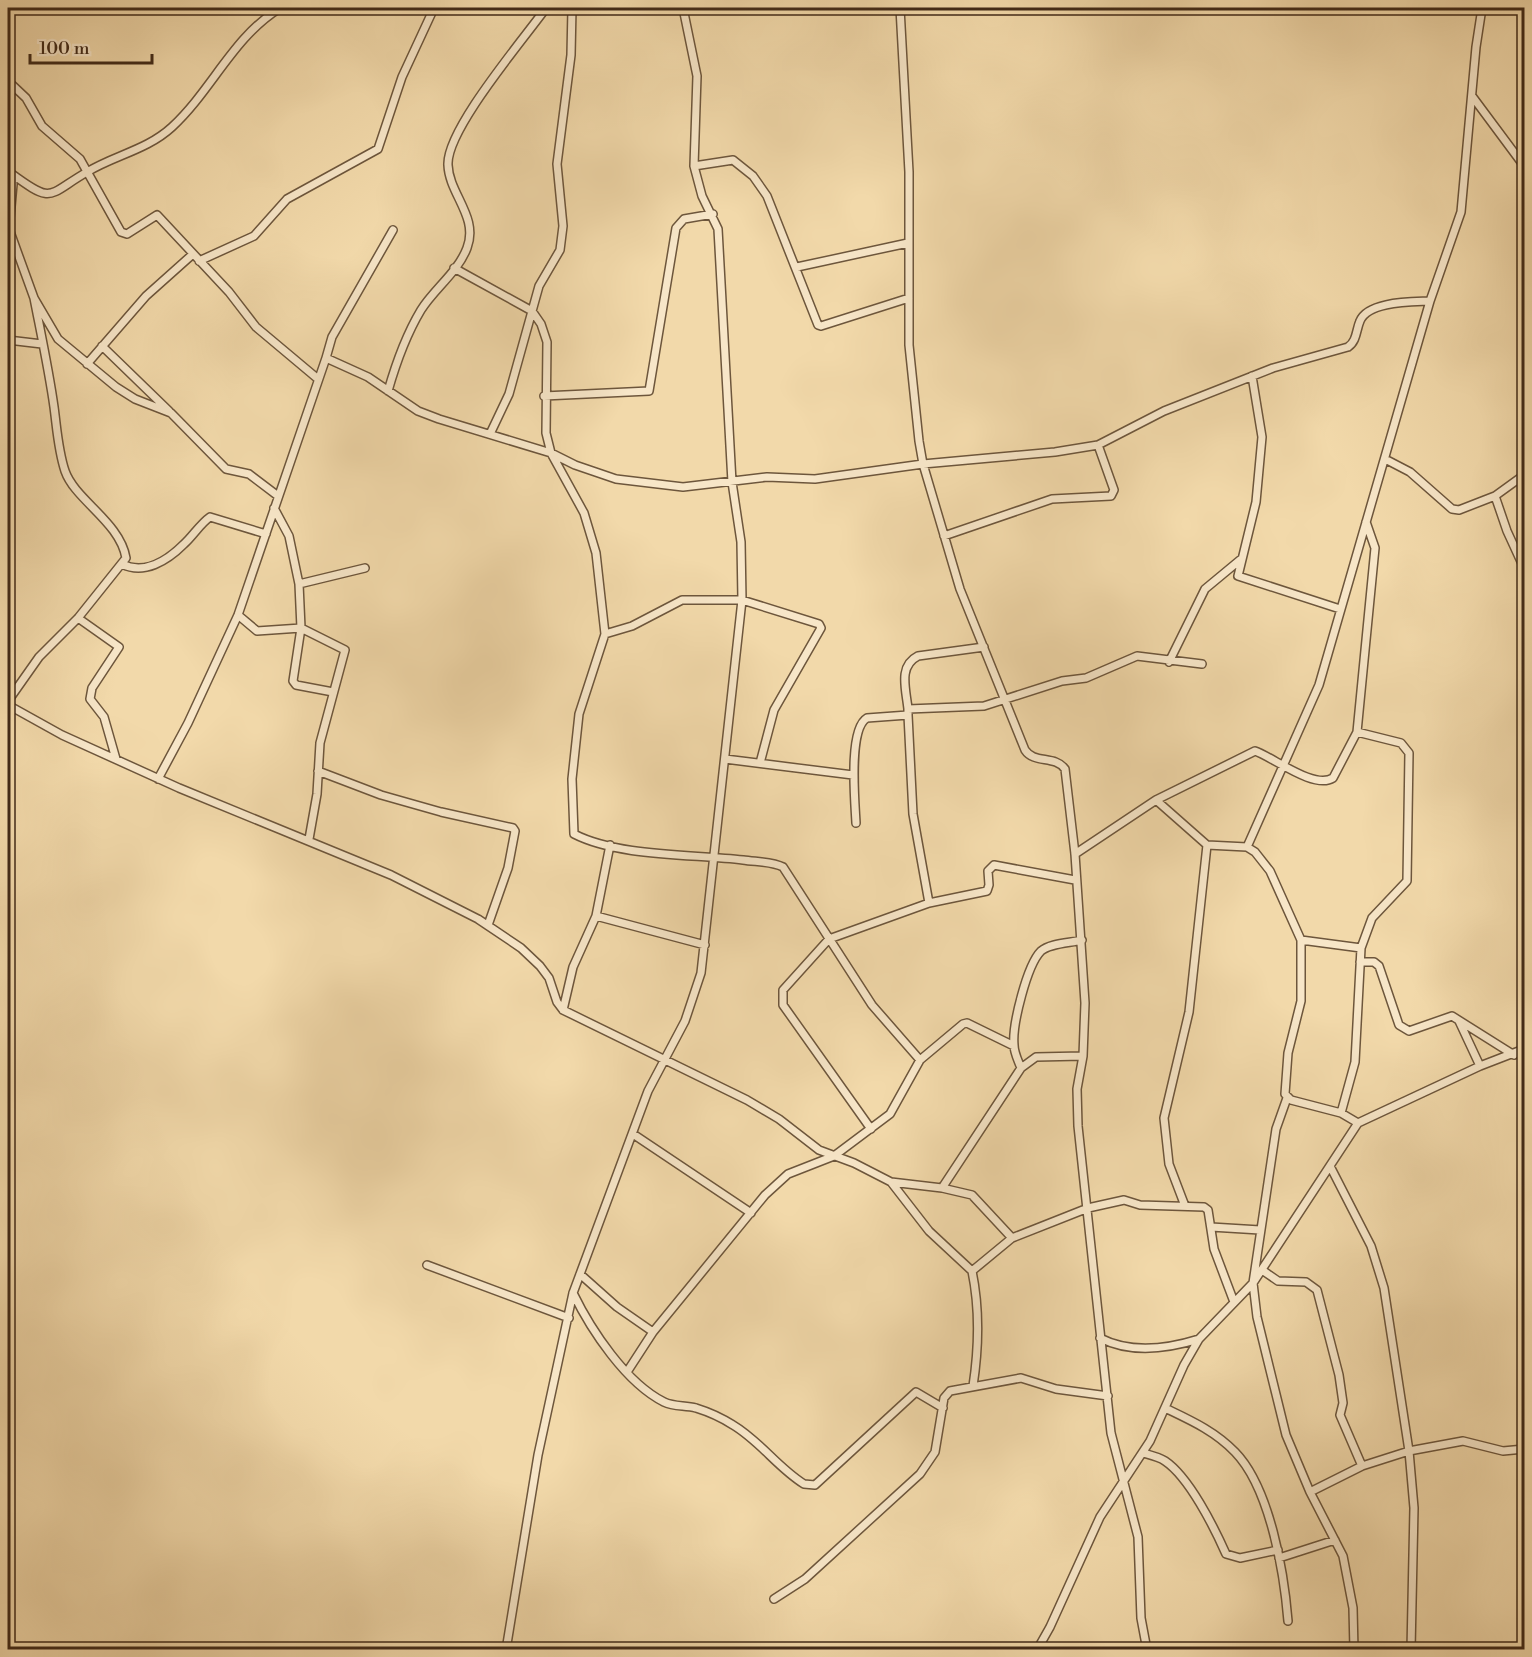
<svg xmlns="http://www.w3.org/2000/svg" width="1532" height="1657" font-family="'Libre Bodoni',serif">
	<rect width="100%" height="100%" fill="#f2d9aa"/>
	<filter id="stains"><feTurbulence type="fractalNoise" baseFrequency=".00333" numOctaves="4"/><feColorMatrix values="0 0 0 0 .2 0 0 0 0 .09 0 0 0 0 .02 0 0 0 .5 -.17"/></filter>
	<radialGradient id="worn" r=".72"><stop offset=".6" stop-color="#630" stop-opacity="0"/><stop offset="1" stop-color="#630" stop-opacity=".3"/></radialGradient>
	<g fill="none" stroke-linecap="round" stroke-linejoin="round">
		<defs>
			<path id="street" d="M900,8L909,172V345L919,441L923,464L960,589L1025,750C1034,764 1055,755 1065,769L1075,854L1085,1003L1083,1056L1077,1089L1078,1126L1111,1433L1138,1537L1141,1618L1147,1650
				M8,81L26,98L42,126L80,159L121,232L127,234L157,215L229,292L256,327L318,379
				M1472,96L1524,166
				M694,166L733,160L753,176L767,196L818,325L821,326L909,298
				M8,169L12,174L13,184L9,229L34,298L58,339L116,387L135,399L171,413L226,469L249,474L278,496
				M12,174C54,205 47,195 87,172C115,155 147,150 172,127C212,90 233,37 280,8
				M199,261L254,236L287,199L378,149L402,77L434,8
				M797,267L908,243
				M454,268L532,311L541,324L547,342L546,433L551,453L584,513L596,553L605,634L579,714L572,779L574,834C619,857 693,854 743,860C755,862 772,861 783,867L872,1005L920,1060
				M8,340L42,344
				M102,346L169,411
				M326,358L332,337L393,230
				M87,364L146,296L193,254
				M1252,376L1262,437L1256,502L1238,576L1340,609
				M388,391C396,363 406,335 421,310C434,289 458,272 467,248C479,217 449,194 448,165C446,130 523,40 546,8
				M544,396L649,391L676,228L684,219L713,214
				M490,434L509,394L539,286L560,250L563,226L557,164L571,55L572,8
				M1385,459L1410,472L1452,509L1459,510L1495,496
				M1524,475L1495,496L1507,531L1524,568
				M274,508L289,536L299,584L365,568
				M944,536L1052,499L1111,496L1114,490L1098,445
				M122,564C144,575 167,561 184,544C193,536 200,524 210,517L266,534
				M299,584L301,628L293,681L296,685L333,692
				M238,615L257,631L301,628L345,650L320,743L317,794L309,839
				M78,618L119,647L92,688L90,699L104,717L116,759
				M605,634L632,626L682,600H742L819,624L821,628L774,710L760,763
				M1169,662L1205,589L1240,560
				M8,701L39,657L78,618L126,558C120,522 75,500 65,471C58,450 57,429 54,407C49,371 41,334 34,298
				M8,705L62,735L179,788L391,875L478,919L521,948L540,966L549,978L557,1002L563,1010L747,1100L779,1119L819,1150L854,1163L891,1182L929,1231L972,1271
				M908,709C906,689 898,666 918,656L984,647
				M908,715L913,814L929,903
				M725,759L853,775
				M318,771L381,795L441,812L513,828L515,831L508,868L488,925
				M158,779L188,723L238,615L326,358L368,377L418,411L439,419L551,453L575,465L616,479L683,487L767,477L815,479L923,464L1055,452L1098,445L1164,411L1273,368L1348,347C1357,341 1356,330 1360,321C1368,301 1412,302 1430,301L1461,212L1476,47L1482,8
				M1156,800L1255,751C1273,757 1314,790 1333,778L1357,732L1375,548L1366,522
				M856,823C855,802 848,729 867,718L908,715V709L984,706L1062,681L1086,678L1137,656L1202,664
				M1247,847L1319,685L1430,301
				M1075,854L1156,800L1207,845L1247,847L1255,852L1270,871L1301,940V1001L1288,1053L1285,1094L1291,1100L1341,1113L1358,1123
				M596,916L705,945
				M1301,940L1361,948
				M1360,962H1374L1379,966L1399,1025L1409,1031L1452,1016L1514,1055
				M563,1010L573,967L596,916L610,845
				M1459,1021L1480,1066
				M1021,1068C1018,1060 1014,1053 1014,1045C1012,1025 1027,965 1041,951C1050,943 1070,943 1082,940
				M1287,1098L1276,1129L1253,1283L1257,1317L1286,1435L1310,1492
				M1341,1113L1355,1062L1361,948L1372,918L1407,881L1409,753L1401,743L1357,732
				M871,1129L783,1005V990L829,939L929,903L987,891L989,885L988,871L994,865L1075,880
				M633,1134L751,1213
				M1330,1166L1371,1246L1384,1288L1409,1451L1414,1508L1411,1650
				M891,1182L942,1188L972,1195L1012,1238
				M942,1188L1021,1068L1036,1057L1083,1056
				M1185,1206L1169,1164L1164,1118L1189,1012L1207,845
				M1211,1227L1260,1230
				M427,1265L569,1318
				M1262,1270L1278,1281L1306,1282L1317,1290L1339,1375L1343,1403L1340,1415L1362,1466
				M580,1274L617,1307L653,1332
				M573,1293C591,1330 626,1383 664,1402C674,1407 685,1405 696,1408C709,1412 722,1418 733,1425C760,1441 778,1468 804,1484L815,1485L916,1392L943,1408
				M1100,1338C1131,1354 1167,1349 1199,1339
				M627,1372L653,1332L765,1195L788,1174L834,1156L890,1114L920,1060L963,1024L967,1023L1014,1046
				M973,1386C979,1347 980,1310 972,1271L1012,1238L1088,1208L1124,1200L1140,1205L1204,1207L1208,1210L1214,1249L1234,1302
				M1165,1408C1190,1420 1215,1431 1235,1452C1270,1488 1284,1572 1288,1621
				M1143,1453C1150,1455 1159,1457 1165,1461C1189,1477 1214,1527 1226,1554L1240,1558L1278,1550
				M1279,1558L1335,1540
				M774,1599L805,1579L920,1474L935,1452L944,1398L950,1391L1021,1378L1056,1389L1108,1396
				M506,1650L538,1455L573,1293L648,1091L685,1021L701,973L742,600L741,542L732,482L718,229L702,196L694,166L697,76L683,8
				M1037,1650L1050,1627L1100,1517L1150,1441L1184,1365L1199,1339L1253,1283L1358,1123L1480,1066L1524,1049
				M1354,1650L1353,1608L1343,1556L1310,1492L1362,1466L1409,1451L1463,1441L1503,1451L1524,1449"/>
		</defs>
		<use href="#street" stroke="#6d563c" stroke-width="10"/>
		<use href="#street" stroke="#f7e6c8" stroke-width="7"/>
	</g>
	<rect width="1532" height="1657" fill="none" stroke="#f2d9aa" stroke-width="30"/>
	<rect x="9" y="9" width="1514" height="1639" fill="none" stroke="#412a18" stroke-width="3"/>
	<rect x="15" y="15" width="1502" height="1627" fill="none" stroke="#412a18" stroke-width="1.5"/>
	<path d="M30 54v9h122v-9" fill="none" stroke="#412a18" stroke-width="3"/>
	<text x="39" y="54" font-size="18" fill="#412a18" stroke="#f7e6c8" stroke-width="4.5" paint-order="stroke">100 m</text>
	<rect width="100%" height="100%" filter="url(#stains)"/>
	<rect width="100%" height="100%" fill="url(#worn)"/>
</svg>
